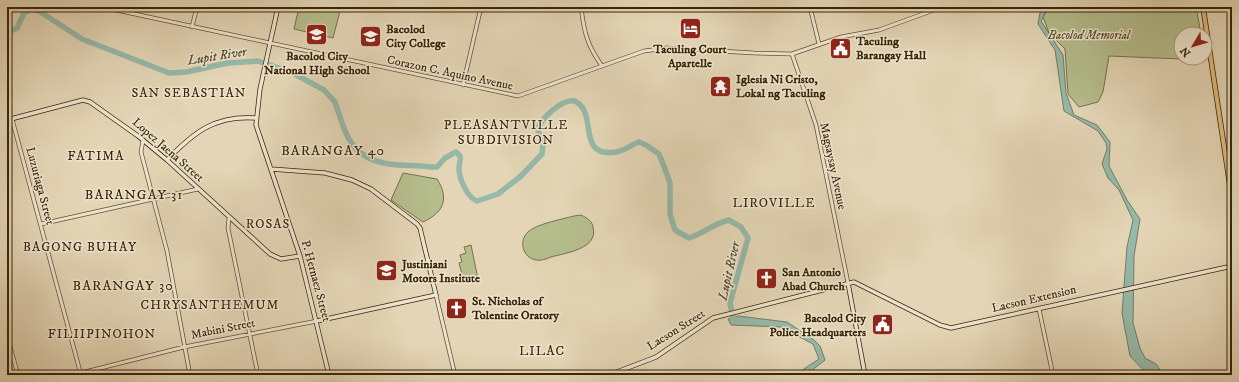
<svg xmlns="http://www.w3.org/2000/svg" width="1239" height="382" font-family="'IM FELL DW Pica',serif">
	<rect width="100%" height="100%" fill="#e3d5b5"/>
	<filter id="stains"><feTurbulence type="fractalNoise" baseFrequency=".005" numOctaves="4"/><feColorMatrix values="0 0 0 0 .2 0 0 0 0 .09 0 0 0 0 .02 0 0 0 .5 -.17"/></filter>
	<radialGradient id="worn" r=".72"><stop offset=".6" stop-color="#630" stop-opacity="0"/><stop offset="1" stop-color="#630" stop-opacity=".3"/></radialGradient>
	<path fill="#b5bd8d" stroke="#77714a" d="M299,7H341L333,38L294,29Z
		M1050,7H1196L1201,34H1181V58H1204L1205,60L1109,56L1103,92L1098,102L1079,107L1068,94L1065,49L1049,33L1043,17Z
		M403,173L437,179C450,199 443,213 423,222L391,200Z
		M581,215C587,218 592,221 593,227C599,249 565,253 551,257C546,259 541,261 536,260C523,258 518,241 528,232C536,224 563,219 574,216Z
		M471,245L478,279L464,282L459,263L462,262L460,255L466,253L464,247Z"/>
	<path fill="#96b9a8" stroke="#717e67" d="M1043,7H1048L1041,21L1063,55L1066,93L1074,115L1097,125L1110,142L1109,166L1127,200L1140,219L1134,256L1133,323L1140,348L1145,358L1156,364L1164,375H1148L1130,356L1122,313L1127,247L1133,220L1119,190L1108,178L1102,164L1107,149L1106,143L1098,131L1064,111L1055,50L1038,24L1040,13Z
		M738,316L787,322L814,340L820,346L825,360L806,375H795L819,359L813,344L781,327L731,325L728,319Z"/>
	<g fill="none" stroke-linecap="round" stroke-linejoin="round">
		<path stroke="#96b9a8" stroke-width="5.5" d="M7,33L17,28L24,13L32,9L39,11L82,39L169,73L186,72L228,63L258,61L291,72L324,90L335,102C346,135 350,158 389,164C403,166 417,165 431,167H437L445,158L456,152L460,156C461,160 459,164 459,168C459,179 467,197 477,201L498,194L521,176L542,154L543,143L538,131C539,119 563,98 575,101C599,113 575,158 616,152C624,151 631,145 639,142L646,145L659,154L665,169L670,183V214L675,230L689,238C704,233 713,224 729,220L741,227L748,238L730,303L733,318L738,322"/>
		<defs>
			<path id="tertiary" d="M102,7L518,96L644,51L667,48L754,53L792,54L841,37L879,30L942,7
				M581,7C584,32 587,45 602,66
				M810,7L819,44
				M192,27L197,7
				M792,54L816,125L848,283
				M463,85L481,7
				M12,119L81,375
				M143,140L141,152L167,251L190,375
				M229,218L228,228L258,375
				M41,224L198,189
				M436,295L455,375
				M1039,309L1053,375
				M7,336L18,375
				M73,375L184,347L317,321
				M1072,375L1085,372L1086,375"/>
			<path id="secondary" d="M278,7L260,89L256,125L300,256L329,375
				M7,120L83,100L90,102L138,136L167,160L270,254L281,259L300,256
				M167,160C194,132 215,115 256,118
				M271,169L325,173L352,180L371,189L417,224L420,228L436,295L317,321
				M848,283L865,375
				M609,375L656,357L713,318L854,282L940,325L951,328L1232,266"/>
			<path id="primary" d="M1203,7L1232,199"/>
		</defs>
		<use href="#tertiary" stroke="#645132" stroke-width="4.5"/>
		<use href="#secondary" stroke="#392506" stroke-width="5"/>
		<use href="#primary" stroke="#392506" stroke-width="5.5"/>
		<use href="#tertiary" stroke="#ede4cf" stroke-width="3"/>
		<use href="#secondary" stroke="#ede4cf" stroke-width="3.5"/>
		<use href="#primary" stroke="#e2ba7a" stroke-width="4"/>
	</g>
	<defs>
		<symbol id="hotel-square" viewBox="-11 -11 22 22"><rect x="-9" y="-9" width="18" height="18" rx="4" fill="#8f2418" stroke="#ede4cf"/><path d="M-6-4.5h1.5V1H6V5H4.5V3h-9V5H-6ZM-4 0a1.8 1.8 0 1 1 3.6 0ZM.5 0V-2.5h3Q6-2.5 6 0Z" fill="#fff"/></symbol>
		<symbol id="school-square" viewBox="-11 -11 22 22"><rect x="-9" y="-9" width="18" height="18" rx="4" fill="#8f2418" stroke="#ede4cf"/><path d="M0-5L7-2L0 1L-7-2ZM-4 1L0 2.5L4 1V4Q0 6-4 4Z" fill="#fff"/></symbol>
		<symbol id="university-square" viewBox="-11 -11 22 22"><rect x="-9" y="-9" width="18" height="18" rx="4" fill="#8f2418" stroke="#ede4cf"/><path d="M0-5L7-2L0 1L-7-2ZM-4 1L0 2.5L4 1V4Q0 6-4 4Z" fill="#fff"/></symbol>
		<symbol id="civic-square" viewBox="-11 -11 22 22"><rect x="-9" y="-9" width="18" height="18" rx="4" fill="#8f2418" stroke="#ede4cf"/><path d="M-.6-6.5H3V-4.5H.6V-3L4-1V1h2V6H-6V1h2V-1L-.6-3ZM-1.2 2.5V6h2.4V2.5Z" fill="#fff"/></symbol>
		<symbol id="temple-square" viewBox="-11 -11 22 22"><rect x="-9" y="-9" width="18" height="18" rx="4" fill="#8f2418" stroke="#ede4cf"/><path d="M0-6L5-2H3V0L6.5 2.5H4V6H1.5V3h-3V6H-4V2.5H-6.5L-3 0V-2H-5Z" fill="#fff"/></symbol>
		<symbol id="church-square" viewBox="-11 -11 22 22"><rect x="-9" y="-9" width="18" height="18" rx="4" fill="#8f2418" stroke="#ede4cf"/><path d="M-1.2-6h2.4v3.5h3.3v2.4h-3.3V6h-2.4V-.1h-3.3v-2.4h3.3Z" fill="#fff"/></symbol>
	</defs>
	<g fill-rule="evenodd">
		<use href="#hotel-square" x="678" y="16" width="25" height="25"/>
		<use href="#school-square" x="304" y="22" width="25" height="25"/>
		<use href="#university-square" x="358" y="24" width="25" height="25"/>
		<use href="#civic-square" x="828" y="36" width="25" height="25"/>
		<use href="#temple-square" x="708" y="74" width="25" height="25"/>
		<use href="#university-square" x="374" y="258" width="25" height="25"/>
		<use href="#church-square" x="754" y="266" width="25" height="25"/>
		<use href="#church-square" x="444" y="296" width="25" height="25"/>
		<use href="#civic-square" x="870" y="312" width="25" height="25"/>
	</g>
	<g text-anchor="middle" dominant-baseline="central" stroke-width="3" stroke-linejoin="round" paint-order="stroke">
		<g font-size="12" font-weight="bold" fill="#392506" stroke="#ede4cf" text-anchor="start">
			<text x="386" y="29">Bacolod<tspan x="386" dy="14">City College</tspan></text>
			<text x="856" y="41">Taculing<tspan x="856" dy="14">Barangay Hall</tspan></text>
			<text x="690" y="49" text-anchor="middle">Taculing Court<tspan x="690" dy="14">Apartelle</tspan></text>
			<text x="317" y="56" text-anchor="middle">Bacolod City<tspan x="317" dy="14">National High School</tspan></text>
			<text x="736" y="79">Iglesia Ni Cristo,<tspan x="736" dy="14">Lokal ng Taculing</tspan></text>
			<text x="402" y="264">Justiniani<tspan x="402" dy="14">Motors Institute</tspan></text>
			<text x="782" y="272">San Antonio<tspan x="782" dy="14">Abad Church</tspan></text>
			<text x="472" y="301">St. Nicholas of<tspan x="472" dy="14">Tolentine Oratory</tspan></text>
			<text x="866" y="318" text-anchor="end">Bacolod City<tspan x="866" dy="14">Police Headquarters</tspan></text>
		</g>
		<g font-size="12" font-style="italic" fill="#584b28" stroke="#ede4cf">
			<text x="1089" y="35">Bacolod Memorial</text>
		</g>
		<g font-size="12" fill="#392506" stroke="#ede4cf">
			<text transform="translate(450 73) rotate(12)">Corazon C. Aquino Avenue</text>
			<text transform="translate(168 150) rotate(41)">Lopez Jaena Street</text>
			<text transform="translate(833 166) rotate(78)">Magsaysay Avenue</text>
			<text transform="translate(40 186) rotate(75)">Luzuriaga Street</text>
			<text transform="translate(316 281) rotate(75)">P. Hernaez Street</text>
			<text transform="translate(1034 299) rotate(-13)">Lacson Extension</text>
			<text transform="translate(223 329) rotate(-11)">Mabini Street</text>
			<text transform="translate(676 330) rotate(-32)">Lacson Street</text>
		</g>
		<g font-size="13" font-style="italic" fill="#504a2e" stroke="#ede4cf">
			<text transform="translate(217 56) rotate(-9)">Lupit River</text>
			<text transform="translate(729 271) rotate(-77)">Lupit River</text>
		</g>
		<g font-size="13" letter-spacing="1" fill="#392506" stroke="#ede4cf">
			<text x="189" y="93">SAN SEBASTIAN</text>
			<text x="506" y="125">PLEASANTVILLE<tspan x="506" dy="15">SUBDIVISION</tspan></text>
			<text x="96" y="156">FATIMA</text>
			<text x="774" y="203">LIROVILLE</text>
			<text x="268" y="224">ROSAS</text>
			<text x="80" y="247">BAGONG BUHAY</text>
			<text x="210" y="305">CHRYSANTHEMUM</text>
			<text x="102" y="334">FILIIPINOHON</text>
			<text x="542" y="351">LILAC</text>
		</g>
		<g font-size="14" letter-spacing="1" fill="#392506" stroke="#ede4cf">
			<text x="333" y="151">BARANGAY 40</text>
			<text x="134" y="195">BARANGAY 31</text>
			<text x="123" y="286">BARANGAY 30</text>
		</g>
	</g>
	<rect width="1239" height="382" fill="none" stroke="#e3d5b5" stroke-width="24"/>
	<rect x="8" y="8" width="1223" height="366" fill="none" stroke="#392506" stroke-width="2"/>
	<rect x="12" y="12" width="1215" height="358" fill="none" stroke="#392506"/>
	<g transform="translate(1193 46) rotate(232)"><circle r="19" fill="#ede4cf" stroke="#a5987f"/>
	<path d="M0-3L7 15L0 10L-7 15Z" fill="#8f2418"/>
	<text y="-6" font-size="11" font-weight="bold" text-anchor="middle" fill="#392506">N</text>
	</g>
	<rect width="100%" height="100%" filter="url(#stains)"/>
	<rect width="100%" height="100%" fill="url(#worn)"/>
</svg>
